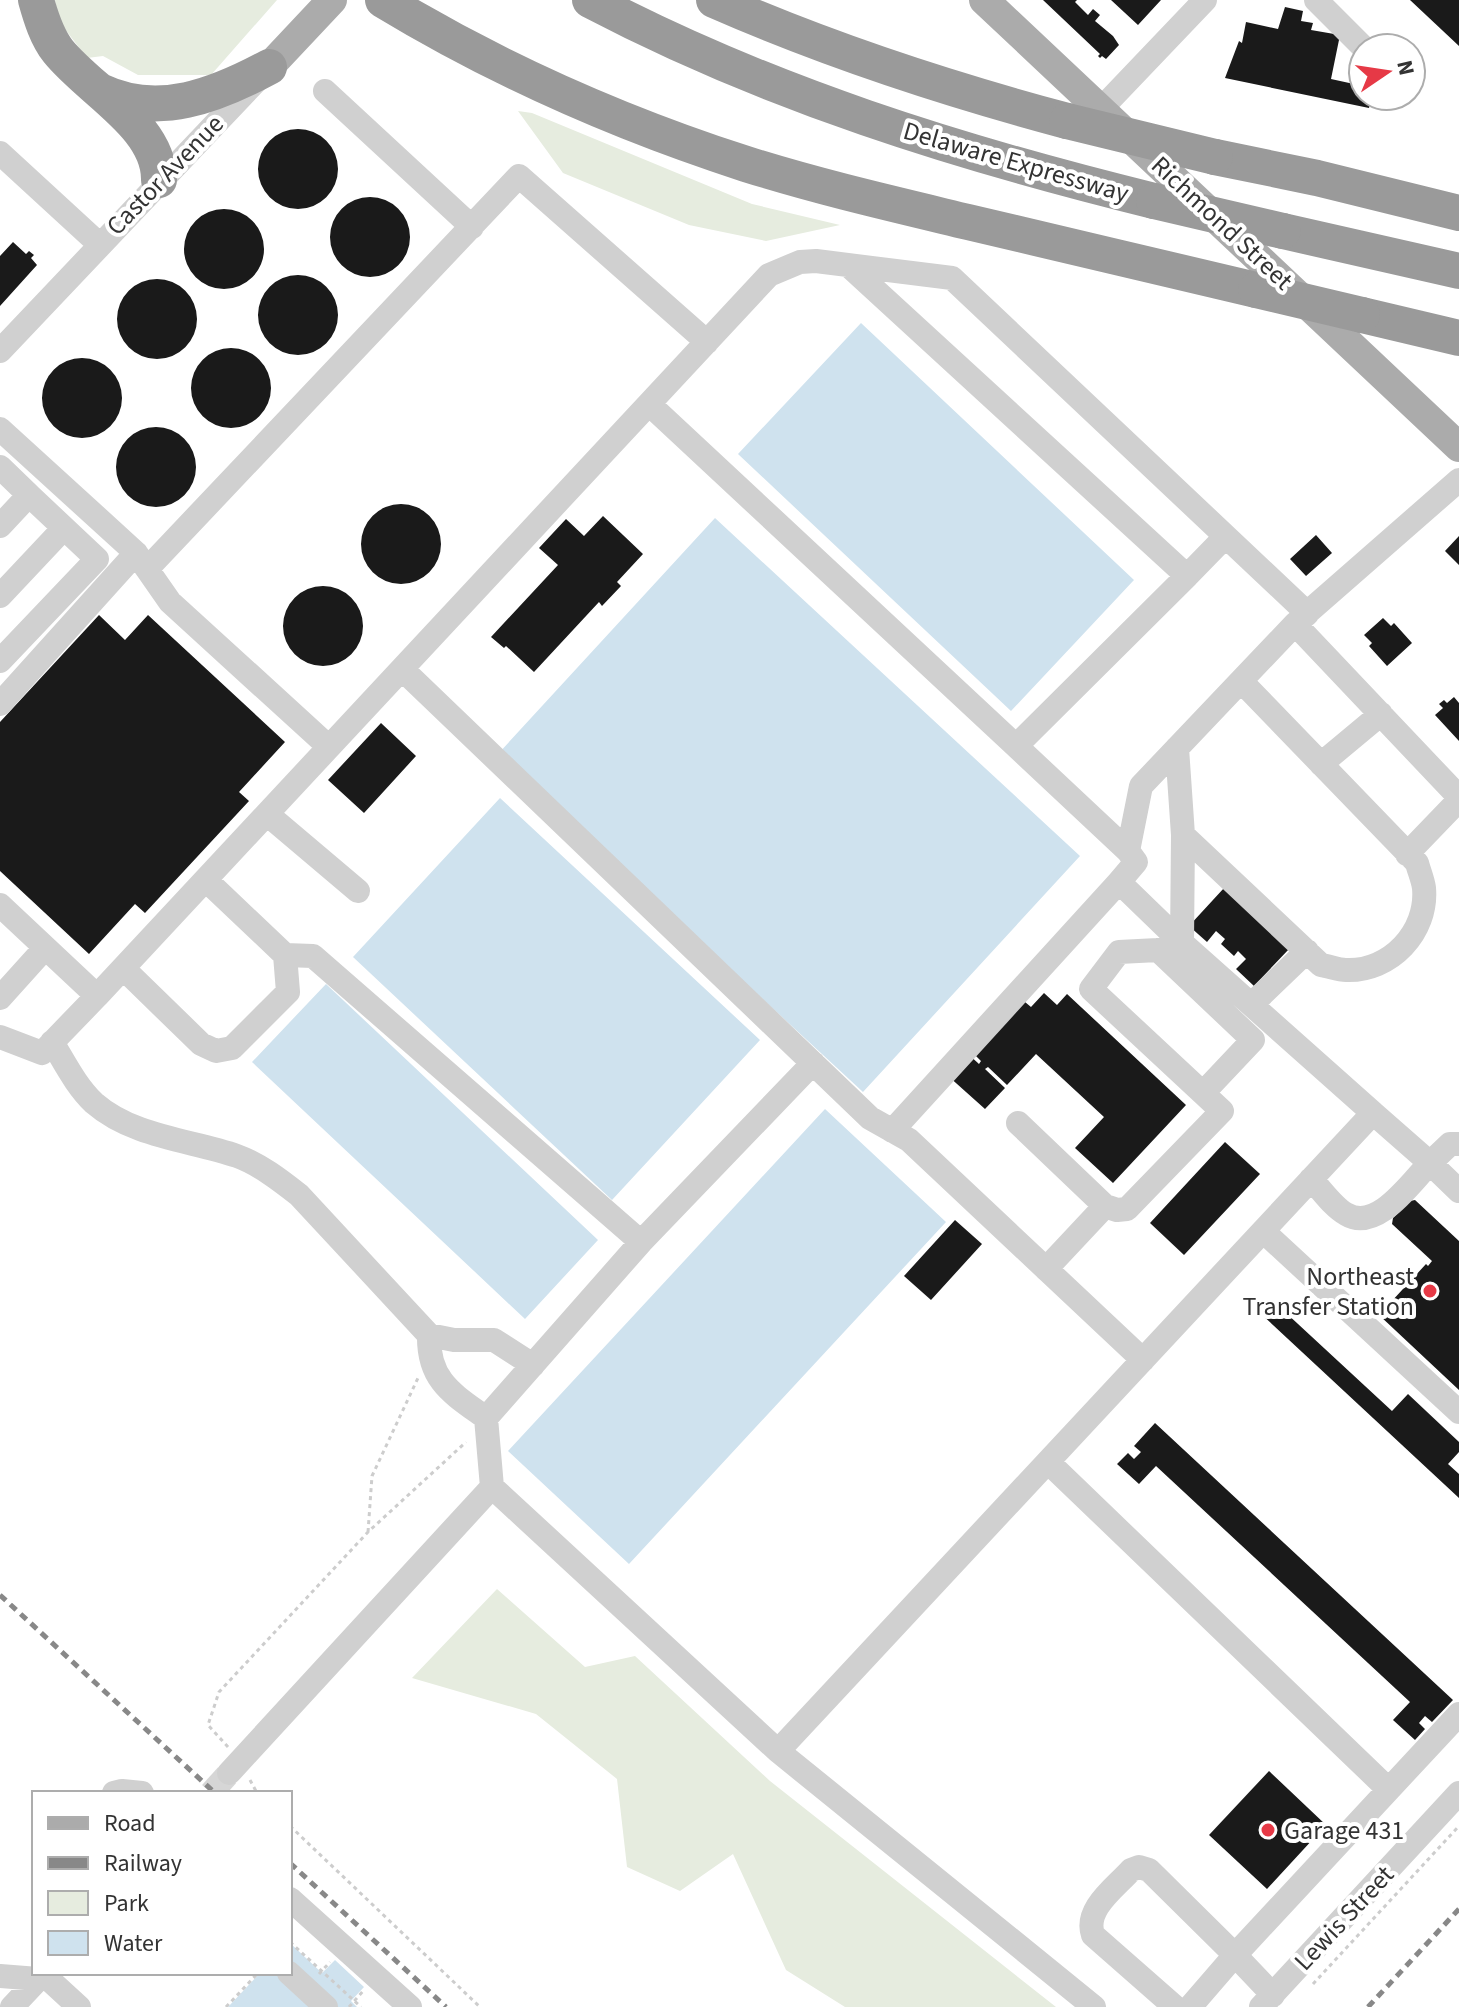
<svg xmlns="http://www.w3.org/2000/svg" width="1459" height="2007" font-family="'Source Sans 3',sans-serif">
	<rect width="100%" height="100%" fill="#fff"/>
	<path fill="#e6ecdf" d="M55,0H277L211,75H138L103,56L87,58L58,20Z
		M518,111L532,113L752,204L840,225L766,241L689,225L563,173Z
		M497,1589L585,1667L635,1656L770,1781L1056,2007H845L786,1970L733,1854L680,1891L627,1867L617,1779L536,1714L412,1678Z"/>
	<path fill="#cfe2ee" d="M861,323L1134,580L1011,711L738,454Z
		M715,518L1080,856L863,1092L498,754Z
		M500,798L760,1040L612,1200L353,957Z
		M326,984L598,1240L525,1319L252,1062Z
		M825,1109L946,1222L629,1564L508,1451Z
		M290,1943L322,1973L335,1960L364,1987L351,2001L357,2007H228L260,1973H290Z"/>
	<path fill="#1a1a1a" d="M1043,0H1077L1075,2L1088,15L1093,9L1100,15L1095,21L1113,36L1119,45L1106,59L1102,56L1100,58L1098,56L1100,54Z
		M1111,0H1161L1138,25Z
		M1410,0H1459V46Z
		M1285,7L1303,11L1301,21L1313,23L1311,30L1340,35L1331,79L1363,86V96H1372L1369,108L1225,78L1239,41L1242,43L1246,22L1278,29Z
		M258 169a40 40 0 1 1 80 0a40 40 0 1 1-80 0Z
		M330 237a40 40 0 1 1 80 0a40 40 0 1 1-80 0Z
		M184 249a40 40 0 1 1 80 0a40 40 0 1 1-80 0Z
		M13,242L26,254L29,251L34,255L31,258L37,265L0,306V256Z
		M258 315a40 40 0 1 1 80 0a40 40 0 1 1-80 0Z
		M117 319a40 40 0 1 1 80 0a40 40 0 1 1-80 0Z
		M191 388a40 40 0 1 1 80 0a40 40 0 1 1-80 0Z
		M42 398a40 40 0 1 1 80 0a40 40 0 1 1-80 0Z
		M116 467a40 40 0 1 1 80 0a40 40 0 1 1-80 0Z
		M361 544a40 40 0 1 1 80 0a40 40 0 1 1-80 0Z
		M603,516L643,554L617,582L621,586L602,606L599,602L534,672L506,646L504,648L491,637L558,565L539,548L566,519L584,536Z
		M1316,535L1332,553L1306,576L1290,559Z
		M1459,536V565L1445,551Z
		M283 626a40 40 0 1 1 80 0a40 40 0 1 1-80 0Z
		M99,615L125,640L148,615L285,742L239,792L249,801L145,913L135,904L89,954L0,871V722Z
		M1383,618L1391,626L1394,623L1412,643L1387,666L1369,646L1372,643L1364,635Z
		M1454,697L1459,703V741L1435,715L1443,708L1439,704L1444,700L1447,703Z
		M381,723L416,756L364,813L328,780Z
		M1224,888L1289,949L1254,986L1236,969L1246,959L1238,951L1234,956L1221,944L1225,939L1216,931L1207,942L1189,926Z
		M1044,993L1057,1005L1067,994L1186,1105L1113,1183L1075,1148L1104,1117L1036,1054L1007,1085L988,1067L985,1069L1005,1088L985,1109L947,1075L967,1053L979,1064L981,1061L970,1050L1019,997L1031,1007Z
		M1225,1142L1260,1174L1184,1255L1150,1223Z
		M1415,1200L1459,1241V1390L1379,1315L1426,1264L1428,1266L1432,1261L1392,1224L1393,1218L1410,1201Z
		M955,1220L982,1244L931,1300L904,1276Z
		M1271,1299L1392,1411L1408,1394L1459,1442V1452L1448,1464L1459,1474V1498L1259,1312Z
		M1155,1423L1453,1700L1432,1722L1425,1716L1419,1723L1425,1729L1415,1740L1393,1720L1410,1702L1156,1466L1139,1484L1117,1464L1128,1453L1134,1459L1141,1452L1134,1446Z
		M1269,1771L1326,1825L1267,1889L1209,1835Z"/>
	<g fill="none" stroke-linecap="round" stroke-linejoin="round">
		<path stroke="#d6d6d6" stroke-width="24" stroke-dasharray="24 12" stroke-linecap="butt" d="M211,1793L229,1773"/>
		<path stroke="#cdcdcd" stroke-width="3" stroke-dasharray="4 4" stroke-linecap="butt" d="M368,1532L372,1476L418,1378
			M228,1747L208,1725L219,1692L368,1532L466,1442
			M250,1780L257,1793
			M290,1826L480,2007
			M290,1942L361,2007
			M319,1974L330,1962
			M1313,1984L1459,1826
			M226,2007L258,1973
			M349,2007L364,1990"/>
		<path stroke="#d0d0d0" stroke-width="24" d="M1316,0L1363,47
			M325,91L472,227
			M1101,109L1205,0
			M0,153L99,244
			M849,266L1187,576L1225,537
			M0,351L257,80
			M649,404L1016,746L1187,576
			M0,429L136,553L147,569L519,176L707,342
			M0,467L29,495
			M0,526L29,495L97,559L0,661
			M147,569L170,602L329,747
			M0,596L64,528
			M1307,614L1295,624L1459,797
			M402,669L870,1118L909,1140L1143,1360
			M0,704L136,553
			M1016,746L1128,851L1141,786L1295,624
			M1177,748L1183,835L1182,943L1373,1113
			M1321,764L1381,714
			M267,814L358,891
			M1183,835L1321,965C1329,966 1338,970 1346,970C1390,972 1428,932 1424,888C1423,880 1419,871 1417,863L1241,681
			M1407,854L1459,800
			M0,905L97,996L769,275L800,262L816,261L952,278L1307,613L1459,480
			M1158,950L1253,1040L1203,1093
			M285,955L313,956L641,1242
			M124,969L201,1044L216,1051L232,1048L288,992L285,955L206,880
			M0,998L45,948
			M1252,1004L1307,951
			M0,1037L42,1053L97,996
			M52,1042C65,1063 76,1086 94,1103C133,1137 190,1140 237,1156C259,1164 280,1180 299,1195L429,1335C428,1381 453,1394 486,1418
			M813,1063L641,1242L486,1418L492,1487L778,1751L1094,2007
			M1018,1123L1105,1206L1117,1210L1127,1209L1222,1111L1091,989L1119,952L1158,950L1182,943L1119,882L1136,862L1128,851
			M892,1131L1119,882
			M1311,1179C1322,1190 1333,1207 1346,1214C1377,1233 1411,1182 1430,1163L1459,1191
			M1263,1231L1459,1412
			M1046,1269L1105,1206
			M429,1335L454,1340H494L533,1365
			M1048,1462L1387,1788
			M778,1751L1373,1113L1430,1163L1450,1144H1459
			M229,1773L492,1487
			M114,1793L122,1791L142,1793
			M290,1899L410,2007
			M289,1973L326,2007
			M43,1974L79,2007
			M0,1976L38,1979
			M1273,1995L1235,1955L1459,1714
			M12,2007L44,1973
			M1175,2007L1093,1935C1084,1909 1115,1888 1131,1870L1139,1867L1149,1870L1235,1955L1190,2007
			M1261,2007L1459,1793"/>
		<path stroke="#ababab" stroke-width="30" d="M984,0L1459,447
			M269,67L332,0"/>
		<path stroke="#9a9a9a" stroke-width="36" d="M36,0C41,18 47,37 58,51C90,91 160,126 159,180
			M383,0C497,69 619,123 746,164C819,187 893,204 968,222C1064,245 1160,267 1256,290
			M590,0C769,94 959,153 1154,201
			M714,0C828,50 947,89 1067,121
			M100,91C158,119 217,95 269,67
			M1215,157L1317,178L1459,213
			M1283,231L1459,271
			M1362,315L1459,338"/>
		<path stroke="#888" stroke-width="5" stroke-dasharray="8 6" stroke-linecap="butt" d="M0,1595L215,1793
			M290,1863L446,2007
			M1368,2007L1459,1909"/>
		<path stroke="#9a9a9a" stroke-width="36" d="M1067,121L1215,157
			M1154,201L1283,231
			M1256,290L1362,315"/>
	</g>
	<g fill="#e63946" stroke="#fff" stroke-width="3">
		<circle cx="1430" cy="1291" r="8"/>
		<circle cx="1268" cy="1830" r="8"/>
	</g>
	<g text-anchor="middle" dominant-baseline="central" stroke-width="8" stroke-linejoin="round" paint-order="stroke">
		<g font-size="26" fill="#333" stroke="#fff">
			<text transform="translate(1016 162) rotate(16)">Delaware Expressway</text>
			<text transform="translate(165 175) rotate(-46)">Castor Avenue</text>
			<text transform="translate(1222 223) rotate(43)">Richmond Street</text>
			<text transform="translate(1344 1918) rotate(-47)">Lewis Street</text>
		</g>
		<g font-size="26" fill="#333" stroke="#fff" text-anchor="end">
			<text x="1414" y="1276">Northeast<tspan x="1414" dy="30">Transfer Station</tspan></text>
			<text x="1284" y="1830" text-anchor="start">Garage 431</text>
		</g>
	</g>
	<rect x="32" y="1791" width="260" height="184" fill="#ffffff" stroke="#adadad" stroke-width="2"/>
	<rect x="48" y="1817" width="40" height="12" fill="#ababab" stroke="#adadad" stroke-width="2"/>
	<text x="104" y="1831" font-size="24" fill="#333333">Road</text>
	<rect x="48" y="1857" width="40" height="12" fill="#888888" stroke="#adadad" stroke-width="2"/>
	<text x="104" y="1871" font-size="24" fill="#333333">Railway</text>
	<rect x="48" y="1891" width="40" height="24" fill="#e6ecdf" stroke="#adadad" stroke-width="2"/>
	<text x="104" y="1911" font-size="24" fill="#333333">Park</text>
	<rect x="48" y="1931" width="40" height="24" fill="#cfe2ee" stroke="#adadad" stroke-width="2"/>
	<text x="104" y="1951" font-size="24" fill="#333333">Water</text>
	<g transform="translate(1387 72) rotate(77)"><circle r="38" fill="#ffffff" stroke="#adadad" stroke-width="2"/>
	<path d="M0-6L14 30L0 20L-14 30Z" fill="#e63946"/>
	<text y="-12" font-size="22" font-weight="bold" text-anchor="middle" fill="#333333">N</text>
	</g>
</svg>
